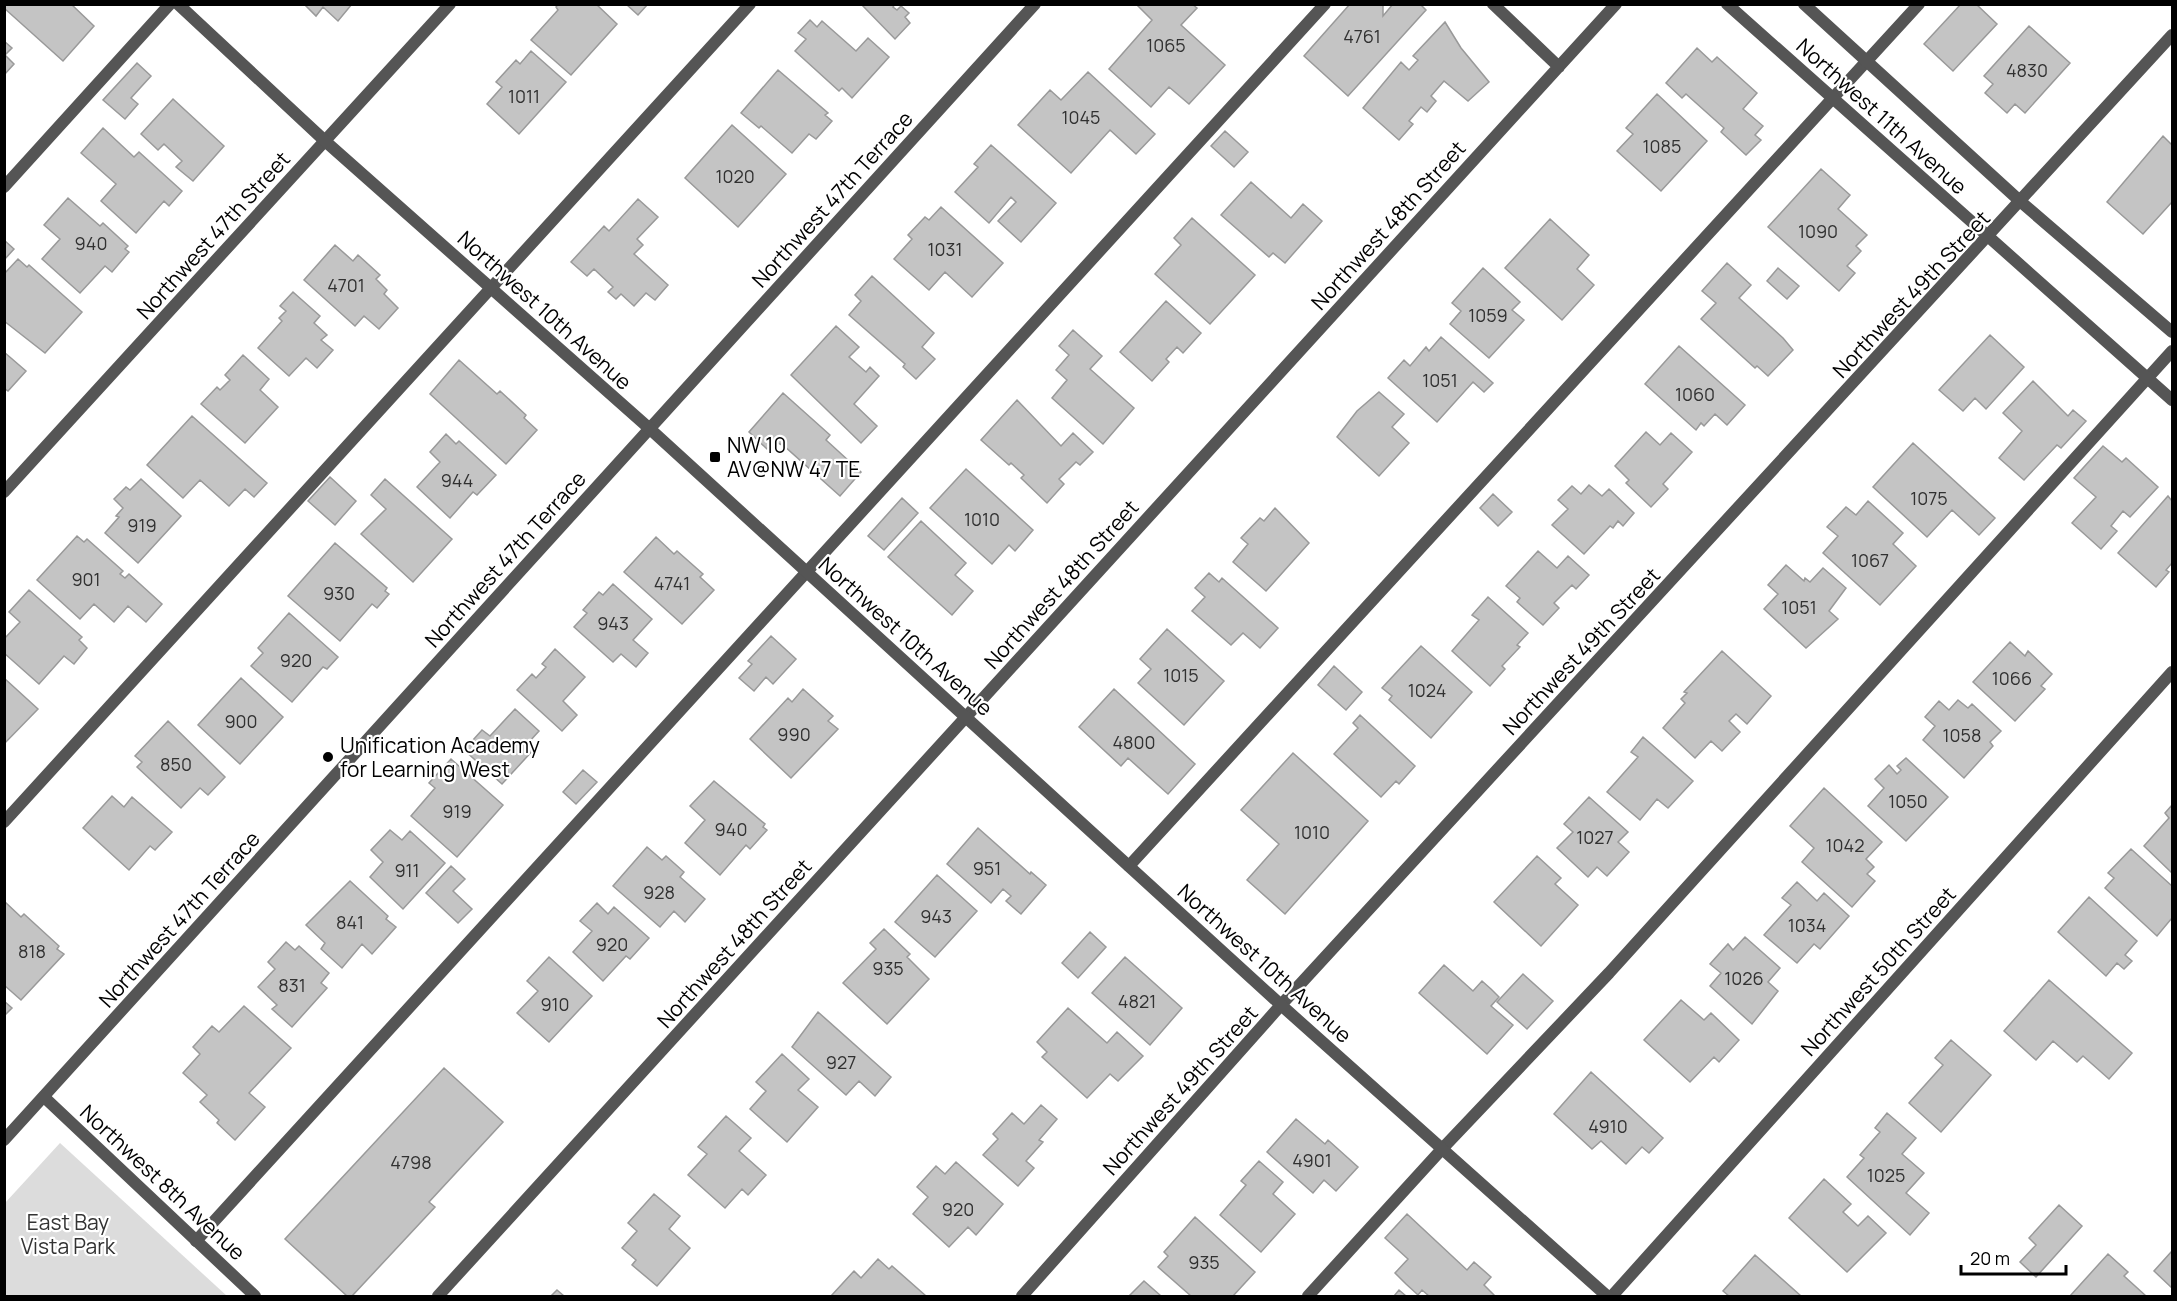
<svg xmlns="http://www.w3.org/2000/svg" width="2177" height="1301" font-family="Manrope,sans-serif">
	<rect width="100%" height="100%" fill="#fff"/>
	<path fill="#dcdcdc" d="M60,1143L227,1296H5V1203Z"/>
	<path fill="#c4c4c4" stroke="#999" stroke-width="1.5" d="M4,4H71L94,26L63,61L4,8Z
		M304,4H352L338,21L323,7L316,16Z
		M558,4H596L617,24L571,75L531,40L558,10L556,7Z
		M626,4H648L638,15Z
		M861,4H895L893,7L897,10L901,6L909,13L905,17L910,23L895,39Z
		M1192,4L1197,8L1181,25L1225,65L1189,104L1169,87L1151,107L1109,69L1152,20L1136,4Z
		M1350,4H1383V16L1393,4H1420L1426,10L1348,96L1304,56Z
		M1961,4H1976L1997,24L1953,71L1924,44Z
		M810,20L817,27L822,21L856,51L868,38L889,57L852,98L842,88L839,91L795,51L806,39L798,33Z
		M1445,22L1461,48L1489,82L1468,101L1444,81L1431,96L1436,101L1427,112L1421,107L1409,121L1413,124L1399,140L1363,108L1401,62L1409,70L1418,60L1413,56Z
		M2029,26L2070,63L2025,113L2015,104L2007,113L1985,93L1993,84L1984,76Z
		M4,41L12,48L5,55L14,64L4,75Z
		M1697,48L1712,62L1717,57L1757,93L1743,109L1763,126L1755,135L1761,140L1746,155L1721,132L1724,128L1686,94L1682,98L1666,83Z
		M531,51L566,82L519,134L487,104L502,87L496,82L516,60L520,64Z
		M137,63L151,76L131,98L138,104L125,119L103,100Z
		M778,70L828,113L825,115L832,121L816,139L809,134L792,153L761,126L759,128L741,113Z
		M1088,72L1155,134L1136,154L1110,130L1071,173L1018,125L1050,90L1061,100Z
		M1657,94L1707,141L1661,191L1617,151L1633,134L1626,128Z
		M173,99L224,146L193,181L176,167L182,161L164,144L158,150L141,134Z
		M732,125L786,174L738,227L685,178Z
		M103,128L134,157L139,152L182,191L169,206L164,201L136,233L101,201L116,184L81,153Z
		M1225,131L1248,152L1234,167L1211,146Z
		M2163,136L2172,145V202L2143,234L2107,202Z
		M991,145L1056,203L1021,242L998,221L1016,202L1011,197L989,223L955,192L978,167L974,164Z
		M1821,169L1850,195L1838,209L1867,235L1856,246L1861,251L1847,266L1855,273L1839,291L1768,227Z
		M1251,182L1291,218L1303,204L1322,221L1285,263L1273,253L1269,257L1221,215Z
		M68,198L100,226L103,223L128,246L125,249L129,252L112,272L105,266L80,293L42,259L60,239L44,225Z
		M638,199L658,217L637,239L643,245L634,254L668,285L655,300L646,293L634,306L621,294L616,299L608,292L613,287L594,269L587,276L571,262L604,226L609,231Z
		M941,207L1003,263L972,297L945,272L929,290L894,259L912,239L908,235L925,217L929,220Z
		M1192,218L1255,275L1210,324L1155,274L1181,245L1174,238Z
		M1550,219L1589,255L1577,269L1594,285L1562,320L1505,268Z
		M4,240L14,249L4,260Z
		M335,245L353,261L358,255L380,275L376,279L387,290L384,294L398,308L379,329L364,316L355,326L304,280Z
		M18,259L27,267L29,265L82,312L45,353L4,321V274Z
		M1727,263L1751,285L1739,298L1783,338L1793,350L1768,376L1757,366L1755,368L1701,319L1716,303L1702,291Z
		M1483,268L1520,302L1512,310L1524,320L1489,358L1450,324L1461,311L1452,303Z
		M1778,268L1799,286L1787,299L1767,281Z
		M872,276L934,333L922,347L935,359L916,379L903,367L905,364L849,315L861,301L855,295Z
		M293,292L320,316L314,323L327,335L321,340L333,350L317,368L306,358L289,376L258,348L282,321L279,318L286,311L280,306Z
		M1166,301L1201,333L1183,353L1177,347L1166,359L1169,362L1152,381L1120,352Z
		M836,326L859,347L849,357L866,372L870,367L879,376L854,404L877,426L861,443L791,375Z
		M1073,330L1102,356L1090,369L1134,408L1103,444L1052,398L1067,380L1056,370L1069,355L1059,346Z
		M1990,335L2024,367L1986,409L1975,398L1963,411L1939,390Z
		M1441,337L1493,383L1484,392L1473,382L1437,422L1388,378L1404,360L1410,366L1426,347L1429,351Z
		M1679,346L1745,405L1727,425L1715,414L1704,426L1701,423L1696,430L1645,384Z
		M4,352L26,371L8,391L4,388Z
		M243,355L269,379L260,390L278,407L245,443L201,404L217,387L220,390L230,380L225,375Z
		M459,360L497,394L500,391L526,415L524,418L537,430L506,464L430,394Z
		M2033,381L2068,416L2073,410L2086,421L2061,448L2057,445L2024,480L1999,458L2022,431L2003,413Z
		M1379,392L1404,414L1392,427L1409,443L1379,476L1337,437L1357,411Z
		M783,393L830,435L826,440L861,472L840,496L784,446L774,441L767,449L749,432Z
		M1017,400L1061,446L1073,433L1093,452L1080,465L1076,462L1059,479L1064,484L1047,503L1021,478L1024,475L1011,463L1009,465L981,440Z
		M192,416L267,483L254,497L245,489L229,506L200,480L183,498L147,465Z
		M1646,432L1660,445L1671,433L1692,452L1663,484L1668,489L1651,507L1626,483L1629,480L1615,466Z
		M446,434L456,444L459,441L496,475L477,495L473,492L450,518L417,487L440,462L430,452Z
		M1913,443L1995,518L1979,535L1952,510L1927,537L1873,487Z
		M2103,446L2122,462L2126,458L2158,487L2130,517L2123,511L2111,526L2117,531L2101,549L2072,523L2096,497L2074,478Z
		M966,469L1033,530L1015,551L1009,545L992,564L930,508Z
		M330,477L356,501L335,525L308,501Z
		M141,479L181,516L138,563L105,533L119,517L116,516L123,508L114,499L126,487L130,490Z
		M385,479L452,539L413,582L361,534L386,509L371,495Z
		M1589,485L1602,496L1609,489L1634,513L1623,526L1618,521L1613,528L1610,526L1584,554L1552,525L1568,509L1558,500L1572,486L1581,494Z
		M1493,494L1512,512L1498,526L1480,508Z
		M2168,496L2172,501V563L2166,570L2169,572L2156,587L2118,553Z
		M902,498L918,513L884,550L868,536Z
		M1868,501L1903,533L1893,544L1916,566L1880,605L1823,553L1838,536L1827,527L1846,507L1856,515Z
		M1275,508L1309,543L1266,591L1233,562L1248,544L1241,538L1260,518L1264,521Z
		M921,521L966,563L955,575L973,591L952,615L888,557Z
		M77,536L84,542L87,539L123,571L120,574L125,578L129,574L162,604L146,622L128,606L114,622L94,604L80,619L37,580Z
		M656,537L674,554L677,551L703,574L700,577L714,590L682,624L624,572Z
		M335,543L387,588L385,591L389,594L377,608L372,604L340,641L288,596Z
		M1538,551L1557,568L1568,556L1589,575L1576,589L1572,585L1554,603L1559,608L1543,625L1517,602L1520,598L1506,586Z
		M1786,565L1804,581L1805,578L1810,582L1823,568L1846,588L1829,611L1838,619L1806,648L1764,609L1778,594L1768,585Z
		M1209,573L1219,582L1222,578L1278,628L1260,648L1243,633L1231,645L1192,611L1205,597L1195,588Z
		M613,584L652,619L633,640L648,653L636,667L621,654L613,662L574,627L587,613L583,610L599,592L603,595Z
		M29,590L82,637L79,640L87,648L74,664L64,656L39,684L4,653V639L20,622L9,612Z
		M1488,597L1528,633L1517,645L1520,647L1502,666L1505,669L1490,686L1452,651L1479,620L1472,615Z
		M289,613L338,657L327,669L323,667L292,702L251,666L263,653L258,648Z
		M1167,629L1224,681L1184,725L1138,683L1151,669L1140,659Z
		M771,636L796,659L773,684L766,677L754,691L739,678L752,664L748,661Z
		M2010,642L2025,656L2028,651L2052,674L2041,686L2045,689L2015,721L1973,682Z
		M1421,646L1472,692L1431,738L1389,700L1392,696L1382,688Z
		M555,649L585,677L563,701L577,715L562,731L517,690L532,674L536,678L546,667L542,664Z
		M1722,651L1771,696L1747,724L1736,714L1729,721L1740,732L1722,751L1711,741L1695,758L1663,728L1685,703L1681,699L1687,693L1684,692Z
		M1334,666L1362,692L1346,710L1318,685Z
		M4,678L38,709L4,744Z
		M241,678L283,717L240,764L198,725Z
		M803,689L833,716L828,721L838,729L791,778L750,739L788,698L792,702Z
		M1114,689L1195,764L1168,794L1128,758L1121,766L1079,727Z
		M1958,700L1968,708L1972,704L2001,731L1990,742L1993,746L1964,778L1923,740L1935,726L1925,717L1939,701L1949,710Z
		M515,709L539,731L529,742L535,748L502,784L464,750L482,730L490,736Z
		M1360,715L1415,766L1399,784L1396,781L1381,797L1334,754L1358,728L1353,723Z
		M168,721L225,777L208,795L200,788L181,808L137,767L142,762L135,756Z
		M1643,737L1693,781L1668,808L1657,799L1640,820L1607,792L1638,757L1631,752Z
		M1293,753L1368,821L1285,914L1247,880L1279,844L1241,810Z
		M1906,758L1948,797L1906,841L1868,806L1884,788L1875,779L1889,765L1897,774L1901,770L1897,766Z
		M451,759L503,805L457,857L411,816L435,788L429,783Z
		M583,770L597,782L576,804L563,792Z
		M714,781L765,824L763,827L767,830L750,849L746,845L720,875L685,843L705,820L690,806Z
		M1824,788L1882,842L1866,859L1874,867L1867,874L1875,881L1852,907L1802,862L1814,848L1790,826Z
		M112,796L124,807L132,797L172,832L155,850L150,846L129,870L83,828Z
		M1589,797L1628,832L1618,842L1629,852L1607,876L1597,867L1588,877L1557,848L1573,832L1564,824Z
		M2172,805V873L2144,846L2169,818L2165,813Z
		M978,828L1030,874L1031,872L1046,885L1021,914L1006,901L1011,896L1003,889L991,903L947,864Z
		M390,830L402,840L410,831L445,863L403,909L370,877L383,862L371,850Z
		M647,847L662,860L666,856L684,872L680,877L705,899L685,922L674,911L660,927L613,886Z
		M2131,849L2172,886V918L2157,936L2105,888L2114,878L2108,873Z
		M1537,856L1561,878L1555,884L1578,905L1541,946L1494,902Z
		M451,866L465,879L453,891L472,909L458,923L426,893Z
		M937,875L977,911L935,957L895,922Z
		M350,881L388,916L386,919L396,927L372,954L362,944L342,968L321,949L325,943L306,925Z
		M1797,882L1817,901L1824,893L1849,916L1820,949L1814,944L1797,963L1764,935L1791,905L1782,898Z
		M2089,897L2137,941L2125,955L2132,961L2124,969L2117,963L2106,976L2058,932Z
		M4,901L21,917L24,914L59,946L57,949L64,954L21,1000L4,985Z
		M597,903L608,914L614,907L649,938L630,959L626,956L603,981L573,952L592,931L580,921Z
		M884,929L910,954L907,957L929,979L887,1024L843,983L876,949L870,943Z
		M1090,932L1106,947L1078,978L1062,963Z
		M1745,937L1780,968L1768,982L1778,991L1752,1024L1710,986L1721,973L1710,964L1728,944L1733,950Z
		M286,942L295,950L299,946L329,973L321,983L327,988L292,1027L272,1009L277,1005L258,987L275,969L268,962Z
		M549,957L592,996L549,1042L517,1013L538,991L527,981Z
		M1125,957L1182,1008L1150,1045L1092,993Z
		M1444,965L1473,991L1482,981L1491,989L1499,997L1491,1006L1513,1025L1487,1054L1419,993Z
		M1523,974L1553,1001L1527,1029L1497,1002Z
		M2049,980L2132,1053L2109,1079L2083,1056L2077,1062L2053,1041L2036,1060L2004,1031Z
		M1681,1000L1704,1020L1711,1013L1739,1040L1719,1062L1714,1057L1690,1082L1644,1040Z
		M4,1001L12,1008L4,1016Z
		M244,1006L291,1048L249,1093L265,1107L235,1140L217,1123L219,1120L200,1102L207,1095L183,1073L200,1054L193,1047L212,1026L219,1032Z
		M1068,1008L1107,1043L1117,1032L1143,1056L1118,1081L1110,1074L1087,1098L1042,1057L1047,1052L1037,1042Z
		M818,1012L891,1077L875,1096L859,1081L846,1095L792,1047Z
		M1951,1040L1991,1075L1941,1132L1909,1103L1943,1065L1935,1058Z
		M782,1054L809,1079L798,1090L818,1107L787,1142L750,1109L766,1091L756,1082Z
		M444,1068L503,1122L429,1202L435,1207L352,1296H347L285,1239Z
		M1591,1072L1663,1138L1649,1153L1642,1147L1626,1164L1601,1141L1592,1149L1554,1114Z
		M1041,1105L1057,1119L1039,1140L1043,1142L1026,1161L1034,1168L1018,1186L983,1155L998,1139L993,1134L1012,1113L1024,1124Z
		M1887,1113L1916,1138L1902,1154L1924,1173L1906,1193L1929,1213L1910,1235L1847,1177L1864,1158L1860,1155L1880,1132L1875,1128Z
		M726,1116L751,1138L739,1151L766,1175L748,1195L742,1189L725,1208L688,1175L707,1154L698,1147Z
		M1296,1119L1325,1144L1328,1140L1358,1167L1336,1191L1324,1180L1313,1193L1267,1152Z
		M1259,1161L1283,1182L1273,1194L1295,1214L1261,1252L1220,1215L1246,1185L1241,1181Z
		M956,1162L1003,1204L976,1235L968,1227L949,1247L913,1214L928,1197L917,1187L936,1166L945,1174Z
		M1824,1179L1851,1204L1843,1212L1858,1226L1868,1216L1886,1233L1847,1272L1789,1218Z
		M654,1194L680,1216L669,1229L690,1248L657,1286L632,1265L636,1260L622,1248L637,1231L628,1223Z
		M2059,1205L2082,1226L2036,1277L2020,1262L2036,1245L2029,1238Z
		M1407,1214L1467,1270L1474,1262L1491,1277L1484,1285L1495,1296H1429L1422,1290L1418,1295L1406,1284L1395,1273L1408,1259L1385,1238Z
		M1195,1217L1255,1272L1233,1296H1191L1158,1267L1168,1256L1164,1252Z
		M2172,1251V1288L2154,1271Z
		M2108,1254L2128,1272L2124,1276L2146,1296H2070Z
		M1755,1255L1801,1296H1729L1723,1291Z
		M878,1259L889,1269L892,1266L926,1296H831L854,1271L861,1278Z
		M1144,1281L1161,1296H1129Z
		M557,1290L564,1296H551Z
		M1399,1290L1406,1296H1394Z"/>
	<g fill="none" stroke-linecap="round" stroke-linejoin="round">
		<path stroke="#555" stroke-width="12" d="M4,187L170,4
			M4,822L750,4
			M1129,866L1919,4
			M196,1241L1325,4
			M1308,1296L1442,1149L1609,973L2172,351"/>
		<path stroke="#555" stroke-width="12" d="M1493,4L1559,67
			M1727,4L2172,400
			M1804,4L2021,202L2172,332
			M4,492L450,4
			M44,1097L255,1296
			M4,1140L1035,4
			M438,1296L1616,4
			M1022,1296L1281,1005L2172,35
			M1612,1296L2172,672"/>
		<path stroke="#555" stroke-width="12" d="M178,4L325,141L650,429L1281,1005L1607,1296"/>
	</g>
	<g fill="#000" stroke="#fff" stroke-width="2">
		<rect x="709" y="451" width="12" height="12" rx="3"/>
		<circle cx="328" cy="757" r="6"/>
	</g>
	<g text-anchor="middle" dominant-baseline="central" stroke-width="4.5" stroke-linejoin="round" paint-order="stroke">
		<g font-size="18" fill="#313131">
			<text x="1362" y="36">4761</text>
			<text x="1166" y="45">1065</text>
			<text x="2027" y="70">4830</text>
			<text x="524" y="96">1011</text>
			<text x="1081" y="117">1045</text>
			<text x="1662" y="146">1085</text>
			<text x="735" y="176">1020</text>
			<text x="1818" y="231">1090</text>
			<text x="91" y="243">940</text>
			<text x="945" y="249">1031</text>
			<text x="346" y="285">4701</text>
			<text x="1488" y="315">1059</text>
			<text x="1440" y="380">1051</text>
			<text x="1695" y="394">1060</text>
			<text x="457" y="480">944</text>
			<text x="1929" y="498">1075</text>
			<text x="982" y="519">1010</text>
			<text x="142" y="525">919</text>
			<text x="1870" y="560">1067</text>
			<text x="86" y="579">901</text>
			<text x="672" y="583">4741</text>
			<text x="339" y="593">930</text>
			<text x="1799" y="607">1051</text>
			<text x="613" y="623">943</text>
			<text x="296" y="660">920</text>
			<text x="1181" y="675">1015</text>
			<text x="2012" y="678">1066</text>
			<text x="1427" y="690">1024</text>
			<text x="241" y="721">900</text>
			<text x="794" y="734">990</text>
			<text x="1962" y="735">1058</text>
			<text x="1134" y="742">4800</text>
			<text x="176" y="764">850</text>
			<text x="1908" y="801">1050</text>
			<text x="457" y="811">919</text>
			<text x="731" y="829">940</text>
			<text x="1312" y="832">1010</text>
			<text x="1595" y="837">1027</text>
			<text x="1845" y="845">1042</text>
			<text x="987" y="868">951</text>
			<text x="407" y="870">911</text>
			<text x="659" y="892">928</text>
			<text x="936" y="916">943</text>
			<text x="350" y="922">841</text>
			<text x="1807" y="925">1034</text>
			<text x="612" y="944">920</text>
			<text x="32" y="951">818</text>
			<text x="888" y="968">935</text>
			<text x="1744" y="978">1026</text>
			<text x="292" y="985">831</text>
			<text x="1137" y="1001">4821</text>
			<text x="555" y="1004">910</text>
			<text x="841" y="1062">927</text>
			<text x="1608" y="1126">4910</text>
			<text x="1312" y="1160">4901</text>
			<text x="411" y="1162">4798</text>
			<text x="1886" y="1175">1025</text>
			<text x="958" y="1209">920</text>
			<text x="1204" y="1262">935</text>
		</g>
		<g font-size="21" fill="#000" stroke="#fff">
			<text transform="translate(1882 116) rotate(42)">Northwest 11th Avenue</text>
			<text transform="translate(832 199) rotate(-48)">Northwest 47th Terrace</text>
			<text transform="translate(1388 225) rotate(-48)">Northwest 48th Street</text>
			<text transform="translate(213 235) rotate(-48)">Northwest 47th Street</text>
			<text transform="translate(1911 294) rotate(-47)">Northwest 49th Street</text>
			<text transform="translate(545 310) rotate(42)">Northwest 10th Avenue</text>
			<text transform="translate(505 559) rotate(-48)">Northwest 47th Terrace</text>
			<text transform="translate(1061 584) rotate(-48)">Northwest 48th Street</text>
			<text transform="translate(906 636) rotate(42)">Northwest 10th Avenue</text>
			<text transform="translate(1581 651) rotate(-47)">Northwest 49th Street</text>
			<text transform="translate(179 919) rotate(-48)">Northwest 47th Terrace</text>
			<text transform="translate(734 943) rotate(-48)">Northwest 48th Street</text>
			<text transform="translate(1265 963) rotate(42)">Northwest 10th Avenue</text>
			<text transform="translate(1878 971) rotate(-48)">Northwest 50th Street</text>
			<text transform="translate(1180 1090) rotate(-48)">Northwest 49th Street</text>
			<text transform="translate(163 1182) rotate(43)">Northwest 8th Avenue</text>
		</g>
		<g font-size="21" fill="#000" stroke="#fff" text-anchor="start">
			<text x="727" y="445">NW 10<tspan x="727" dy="24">AV@NW 47 TE</tspan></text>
			<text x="340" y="745">Unification Academy<tspan x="340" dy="24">for Learning West</tspan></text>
		</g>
		<g font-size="21" fill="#333" stroke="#fff">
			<text x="68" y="1222">East Bay<tspan x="68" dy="24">Vista Park</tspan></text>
		</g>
	</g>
	<rect width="2177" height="1301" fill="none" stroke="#000000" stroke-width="12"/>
	<path d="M1961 1265v9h105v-9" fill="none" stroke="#000000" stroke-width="3"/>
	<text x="1970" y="1265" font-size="18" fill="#000000" stroke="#ffffff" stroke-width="4.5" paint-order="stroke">20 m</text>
</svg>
